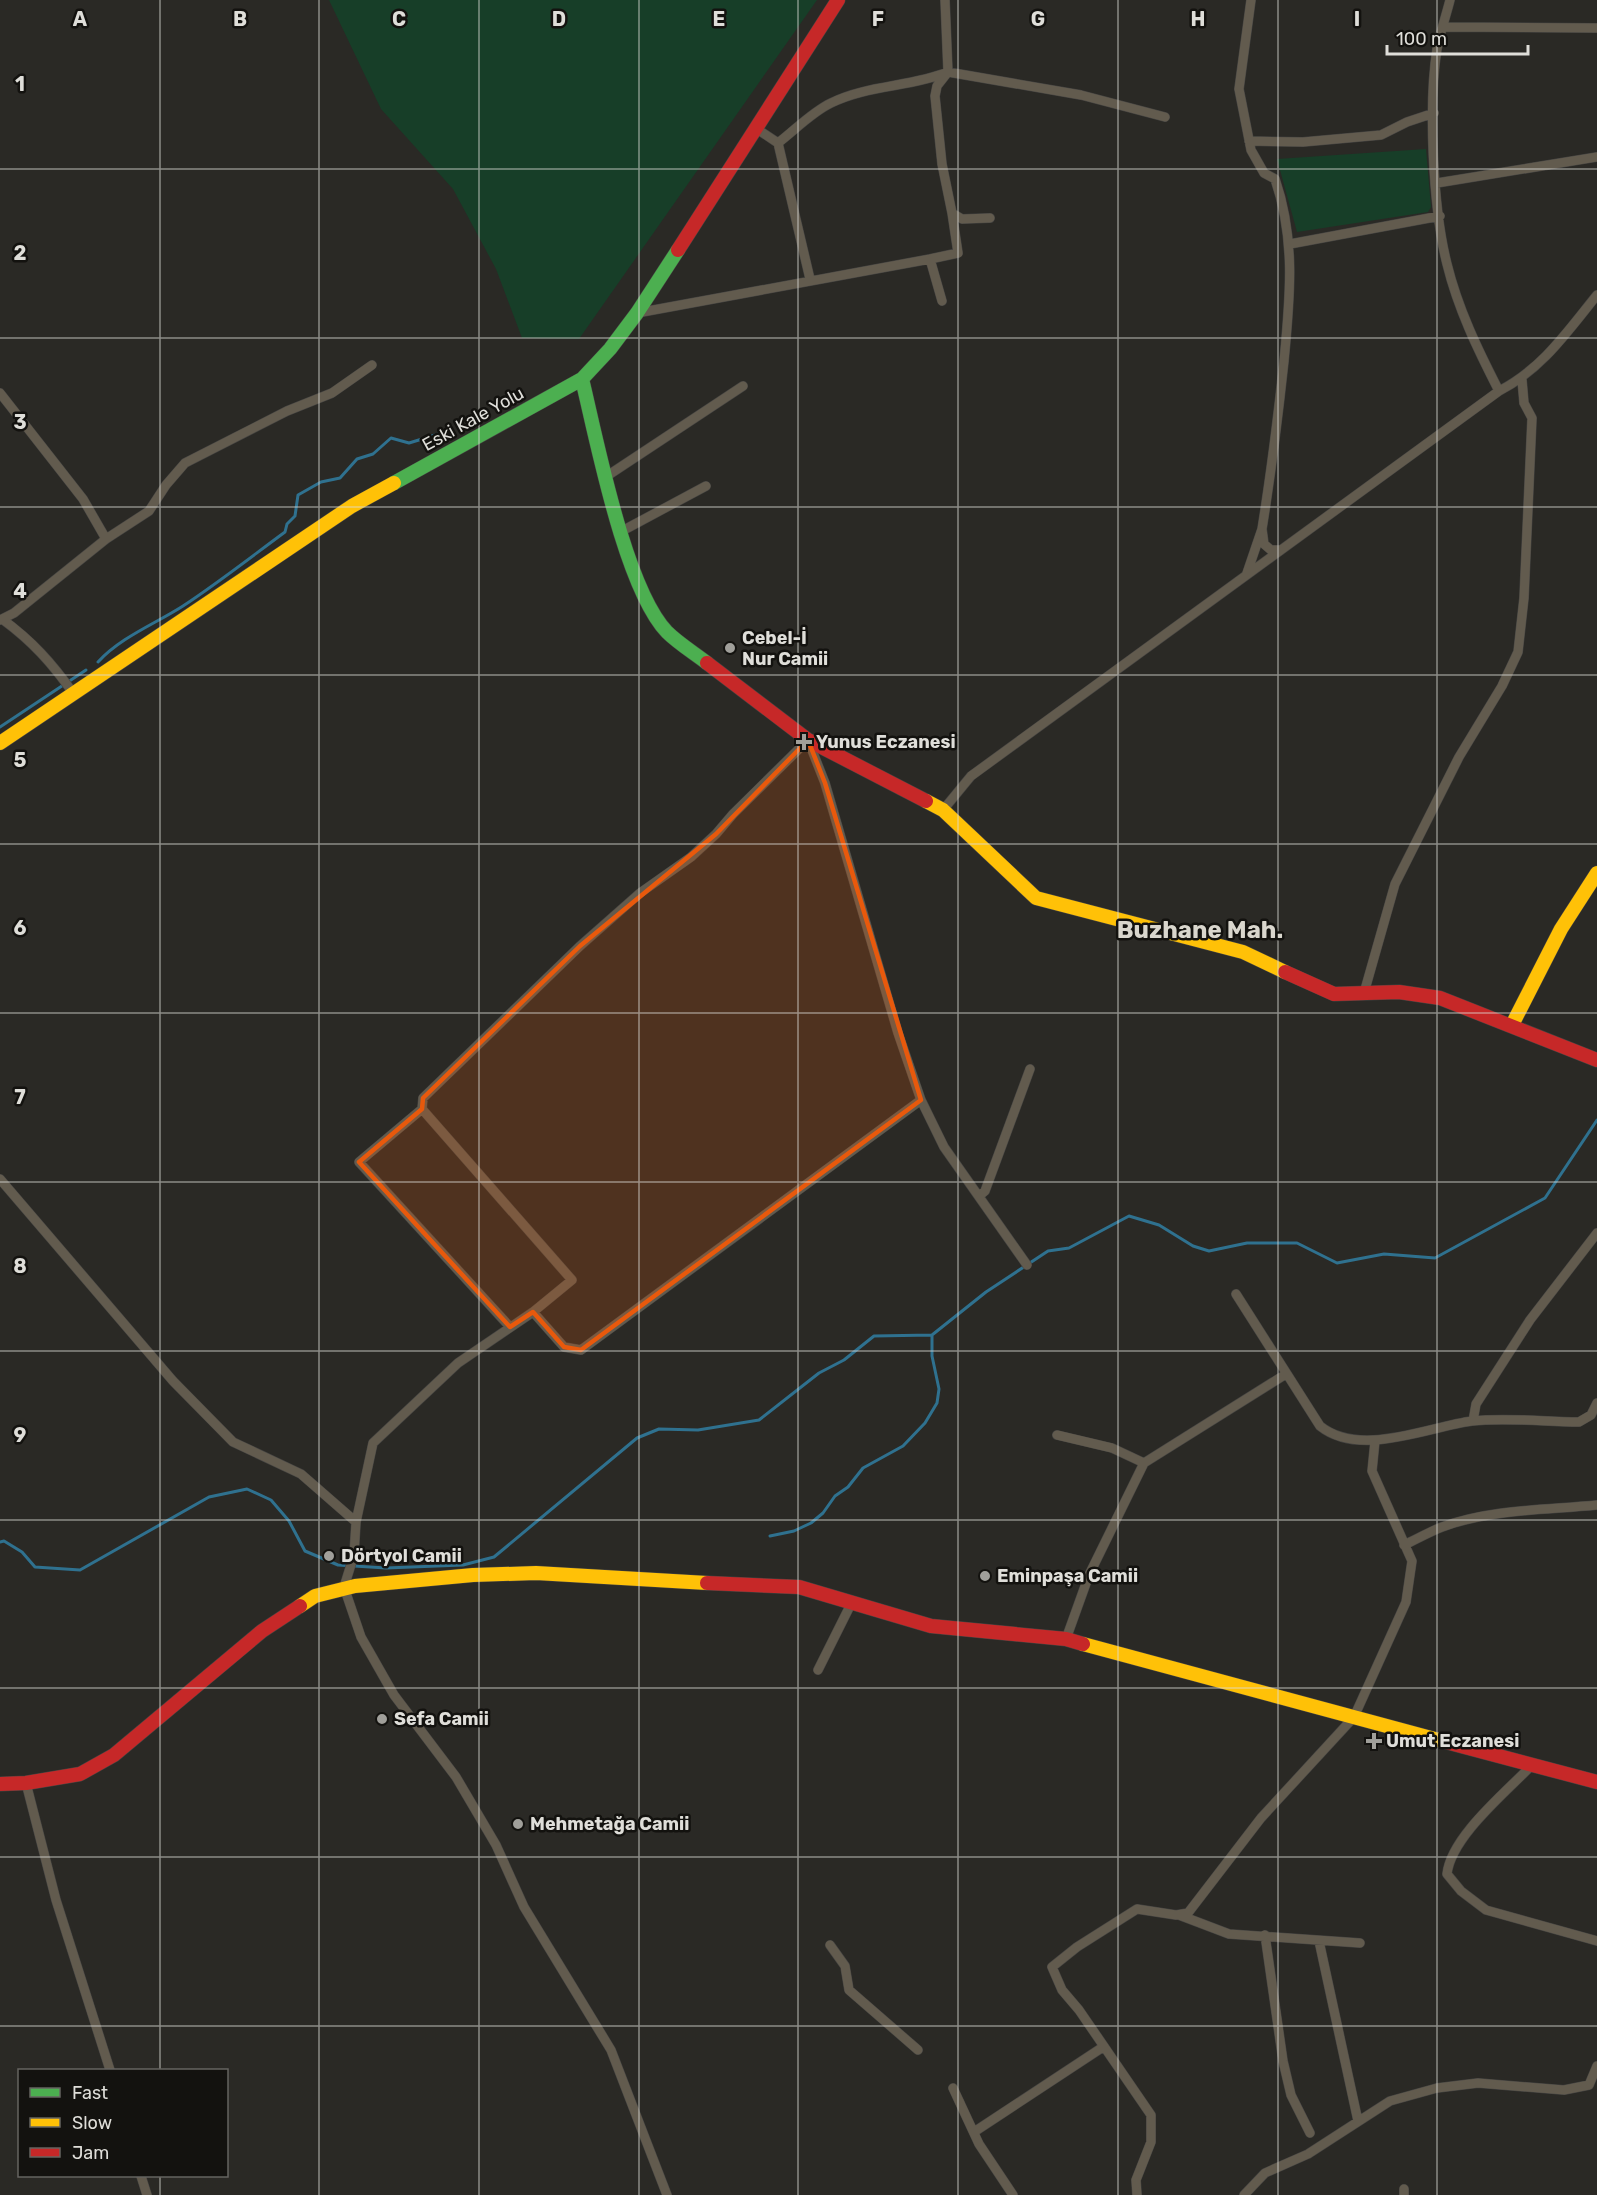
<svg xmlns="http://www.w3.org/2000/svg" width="1597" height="2195" font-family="Rubik,sans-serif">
	<rect width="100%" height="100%" fill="#2a2925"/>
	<path fill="#173e28" d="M329,0H817L579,339L522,338L496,269L453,189L381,109Z
		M1426,149L1431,207L1428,212L1297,232L1277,159Z"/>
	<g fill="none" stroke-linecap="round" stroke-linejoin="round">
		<path stroke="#2f718f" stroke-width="3" d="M98,662C121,637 155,624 183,606C218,583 251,557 285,532L287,524L295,516L298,495L321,482L340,478L357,459L373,454L391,438L409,443L445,432
			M0,727L86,670
			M770,1536L794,1531L811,1523L823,1513L835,1496L848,1487L863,1468L903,1446L925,1423L937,1403L939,1389L932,1356V1335
			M0,1542L4,1541L22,1552L35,1567L80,1570L209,1497L247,1489L271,1500L289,1521L305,1551L338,1565L386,1568L463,1565L494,1557L637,1438L659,1429L698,1430L759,1420L819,1373L844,1360L874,1336L932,1335L986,1292L1048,1251L1069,1248L1129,1216L1159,1225L1193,1246L1209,1251L1247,1243H1297L1337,1263L1384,1254L1435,1258L1545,1198L1597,1120"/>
		<defs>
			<path id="street" d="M945,0L948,72L937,86L935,96L942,164L952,213L962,219L990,218
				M1251,0L1239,89L1251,150L1264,173L1275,179C1296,240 1290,298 1284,361C1278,417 1271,473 1262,529
				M1450,0C1446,16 1440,33 1437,49C1428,105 1433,209 1447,264C1458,309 1478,350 1499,391
				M1443,27L1597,28
				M757,129L778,143L810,279
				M1249,141L1303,142L1381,135L1407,122L1434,113
				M778,143C795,130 812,112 831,103C867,85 911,87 948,72L1081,95L1165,117
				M1437,183L1597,157
				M1290,244L1440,216
				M942,301L930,259L958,253L952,213
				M637,313L930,259
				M0,393L83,499L106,539
				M604,478L743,386
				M622,531L706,486
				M1247,573L1262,529L1264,544L1271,550H1279
				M2,619L14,613L106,539L149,511L166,485L185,463L287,411L332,393L372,365
				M0,620L2,619C32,641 52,663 73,693
				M943,810L971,776L1499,391C1542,369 1567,332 1597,295
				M1364,993L1395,884L1459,757L1502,686L1518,652L1524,598L1532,418L1524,403L1522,380
				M422,1109L359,1162L510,1327
				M0,1179L173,1381L233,1442L301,1474L356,1522L354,1555L344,1587L361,1637L394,1695L456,1777L496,1845L524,1907L611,2050L667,2195
				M979,1196L985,1191L1030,1069
				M1236,1294L1320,1426C1360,1458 1427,1427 1472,1421C1507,1417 1545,1422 1579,1422L1591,1415L1597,1403
				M533,1312L564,1347L581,1350L921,1100
				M1473,1421L1476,1404L1530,1320L1597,1233
				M1057,1435L1112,1448L1144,1463
				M356,1522L373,1443L458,1363L533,1312L572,1280L422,1109L423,1098L580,946L640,893L691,857L716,834L733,814L808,740L825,783L898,1033L921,1100L944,1147L1027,1265
				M1404,1545C1417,1539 1429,1532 1442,1527C1490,1509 1547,1510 1597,1505
				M1066,1639L1089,1575L1144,1463L1286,1374
				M818,1670L852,1602
				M1531,1766C1505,1793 1451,1837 1447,1874L1461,1891L1486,1910L1597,1941
				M26,1783L56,1900L110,2070
				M1179,1915L1229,1934L1360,1943
				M1265,1935L1283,2061L1291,2095L1310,2133
				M1319,1941L1358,2121
				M830,1945L845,1966L849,1990L918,2050
				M953,2088L979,2144L1013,2195
				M974,2132L1103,2047
				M141,2176L147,2195
				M1404,2189V2195
				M1137,2195L1136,2180L1151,2142V2115L1079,2010L1062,1990L1052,1967L1077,1947L1137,1909L1176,1915L1188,1913L1261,1818L1354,1717L1406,1602L1412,1561L1372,1471L1375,1441
				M1244,2195L1265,2173L1308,2154L1390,2101L1437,2088L1478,2083L1564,2090L1589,2085L1597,2066"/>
			<path id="fast" d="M582,379C597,441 625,588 667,632C678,643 694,653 707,663
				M394,483L582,379L610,349L637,313L678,250"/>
			<path id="slow" d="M0,743L352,506L394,483
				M926,801L943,810L1036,898L1243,952L1285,972
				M1512,1025L1561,929L1597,873
				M300,1606L315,1596L355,1586L473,1575L536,1573L707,1583
				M1083,1644L1446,1742"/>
			<path id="jam" d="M678,250L838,0
				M707,663L808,740L926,801
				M1285,972L1334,994L1399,992L1440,998L1597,1060
				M707,1583L799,1587L931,1626L1066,1639L1083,1644
				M1446,1742L1597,1782
				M0,1784L26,1783L80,1774L114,1755L262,1631L300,1606"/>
		</defs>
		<use href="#street" stroke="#464543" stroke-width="10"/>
		<use href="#fast" stroke="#464543" stroke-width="15"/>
		<use href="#slow" stroke="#464543" stroke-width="15"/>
		<use href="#jam" stroke="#464543" stroke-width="15"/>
		<use href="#street" stroke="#625b4e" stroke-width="9"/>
		<use href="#fast" stroke="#4caf50" stroke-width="14"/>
		<use href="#slow" stroke="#ffc107" stroke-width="14"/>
		<use href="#jam" stroke="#c62828" stroke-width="14"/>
	</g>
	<path fill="#e8590c" fill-opacity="0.2" stroke="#e8590c" stroke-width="4.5" stroke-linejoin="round" d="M808,740L825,783L921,1100L581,1350L564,1347L533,1312L510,1327L359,1162L422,1109L423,1098L580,946L716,834Z"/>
	<path fill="none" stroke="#dfded9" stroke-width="1.5" stroke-opacity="0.55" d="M160,0V2070M319,0V2195M479,0V2195M639,0V2195M798,0V2195M958,0V2195M1118,0V2195M1278,0V2195M1437,0V2195M0,169H1597M0,338H1597M0,507H1597M0,675H1597M0,844H1597M0,1013H1597M0,1182H1597M0,1351H1597M0,1520H1597M0,1688H1597M0,1857H1597M0,2026H1597M160,2176V2195"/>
	<g fill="#a09f9a" stroke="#13120f" stroke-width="2">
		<circle cx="730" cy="648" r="6"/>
		<path d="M801 733h6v6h6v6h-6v6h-6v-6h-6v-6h6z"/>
		<circle cx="329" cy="1556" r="6"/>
		<circle cx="985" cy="1576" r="6"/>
		<circle cx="382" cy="1719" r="6"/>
		<path d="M1371 1732h6v6h6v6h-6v6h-6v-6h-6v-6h6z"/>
		<circle cx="518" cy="1824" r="6"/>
	</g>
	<g text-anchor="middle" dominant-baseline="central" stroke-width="5" stroke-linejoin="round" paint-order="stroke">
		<g font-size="18" fill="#dfded9" stroke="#13120f">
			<text transform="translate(473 419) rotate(-29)">Eski Kale Yolu</text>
		</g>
		<g font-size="18" font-weight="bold" fill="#dfded9" stroke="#13120f" text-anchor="start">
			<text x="742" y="638">Cebel-İ<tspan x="742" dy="21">Nur Camii</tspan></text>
			<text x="816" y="742">Yunus Eczanesi</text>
			<text x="341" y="1556">Dörtyol Camii</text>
			<text x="997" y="1576">Eminpaşa Camii</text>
			<text x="394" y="1719">Sefa Camii</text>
			<text x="1386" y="1741">Umut Eczanesi</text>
			<text x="530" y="1824">Mehmetağa Camii</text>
		</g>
		<g font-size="24" font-weight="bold" fill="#d9d6cd" stroke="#13120f">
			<text x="1200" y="930">Buzhane Mah.</text>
		</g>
	</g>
	<g font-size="20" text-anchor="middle" font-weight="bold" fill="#dfded9" stroke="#13120f" stroke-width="5" stroke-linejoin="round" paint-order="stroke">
		<text x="80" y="26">A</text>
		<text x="240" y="26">B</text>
		<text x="399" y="26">C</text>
		<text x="559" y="26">D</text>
		<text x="719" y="26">E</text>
		<text x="878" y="26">F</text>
		<text x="1038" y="26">G</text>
		<text x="1198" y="26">H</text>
		<text x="1357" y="26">I</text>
		<text x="20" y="91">1</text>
		<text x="20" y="260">2</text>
		<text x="20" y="429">3</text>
		<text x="20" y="598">4</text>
		<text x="20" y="767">5</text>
		<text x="20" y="935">6</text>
		<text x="20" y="1104">7</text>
		<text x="20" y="1273">8</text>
		<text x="20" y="1442">9</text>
	</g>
	<rect x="18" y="2069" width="210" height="108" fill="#13120f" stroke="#656460" stroke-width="1.5"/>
	<rect x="30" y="2088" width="30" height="9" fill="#4caf50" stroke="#656460" stroke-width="1.5"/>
	<text x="72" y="2099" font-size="18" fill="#dfded9">Fast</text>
	<rect x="30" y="2118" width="30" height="9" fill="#ffc107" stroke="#656460" stroke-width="1.5"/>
	<text x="72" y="2129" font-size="18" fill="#dfded9">Slow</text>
	<rect x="30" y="2148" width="30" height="9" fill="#c62828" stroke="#656460" stroke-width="1.5"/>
	<text x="72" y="2159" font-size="18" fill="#dfded9">Jam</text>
	<path d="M1387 45v9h141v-9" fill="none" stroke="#dfded9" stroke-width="3"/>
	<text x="1396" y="45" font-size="18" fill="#dfded9" stroke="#13120f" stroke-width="4.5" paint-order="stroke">100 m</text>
</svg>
